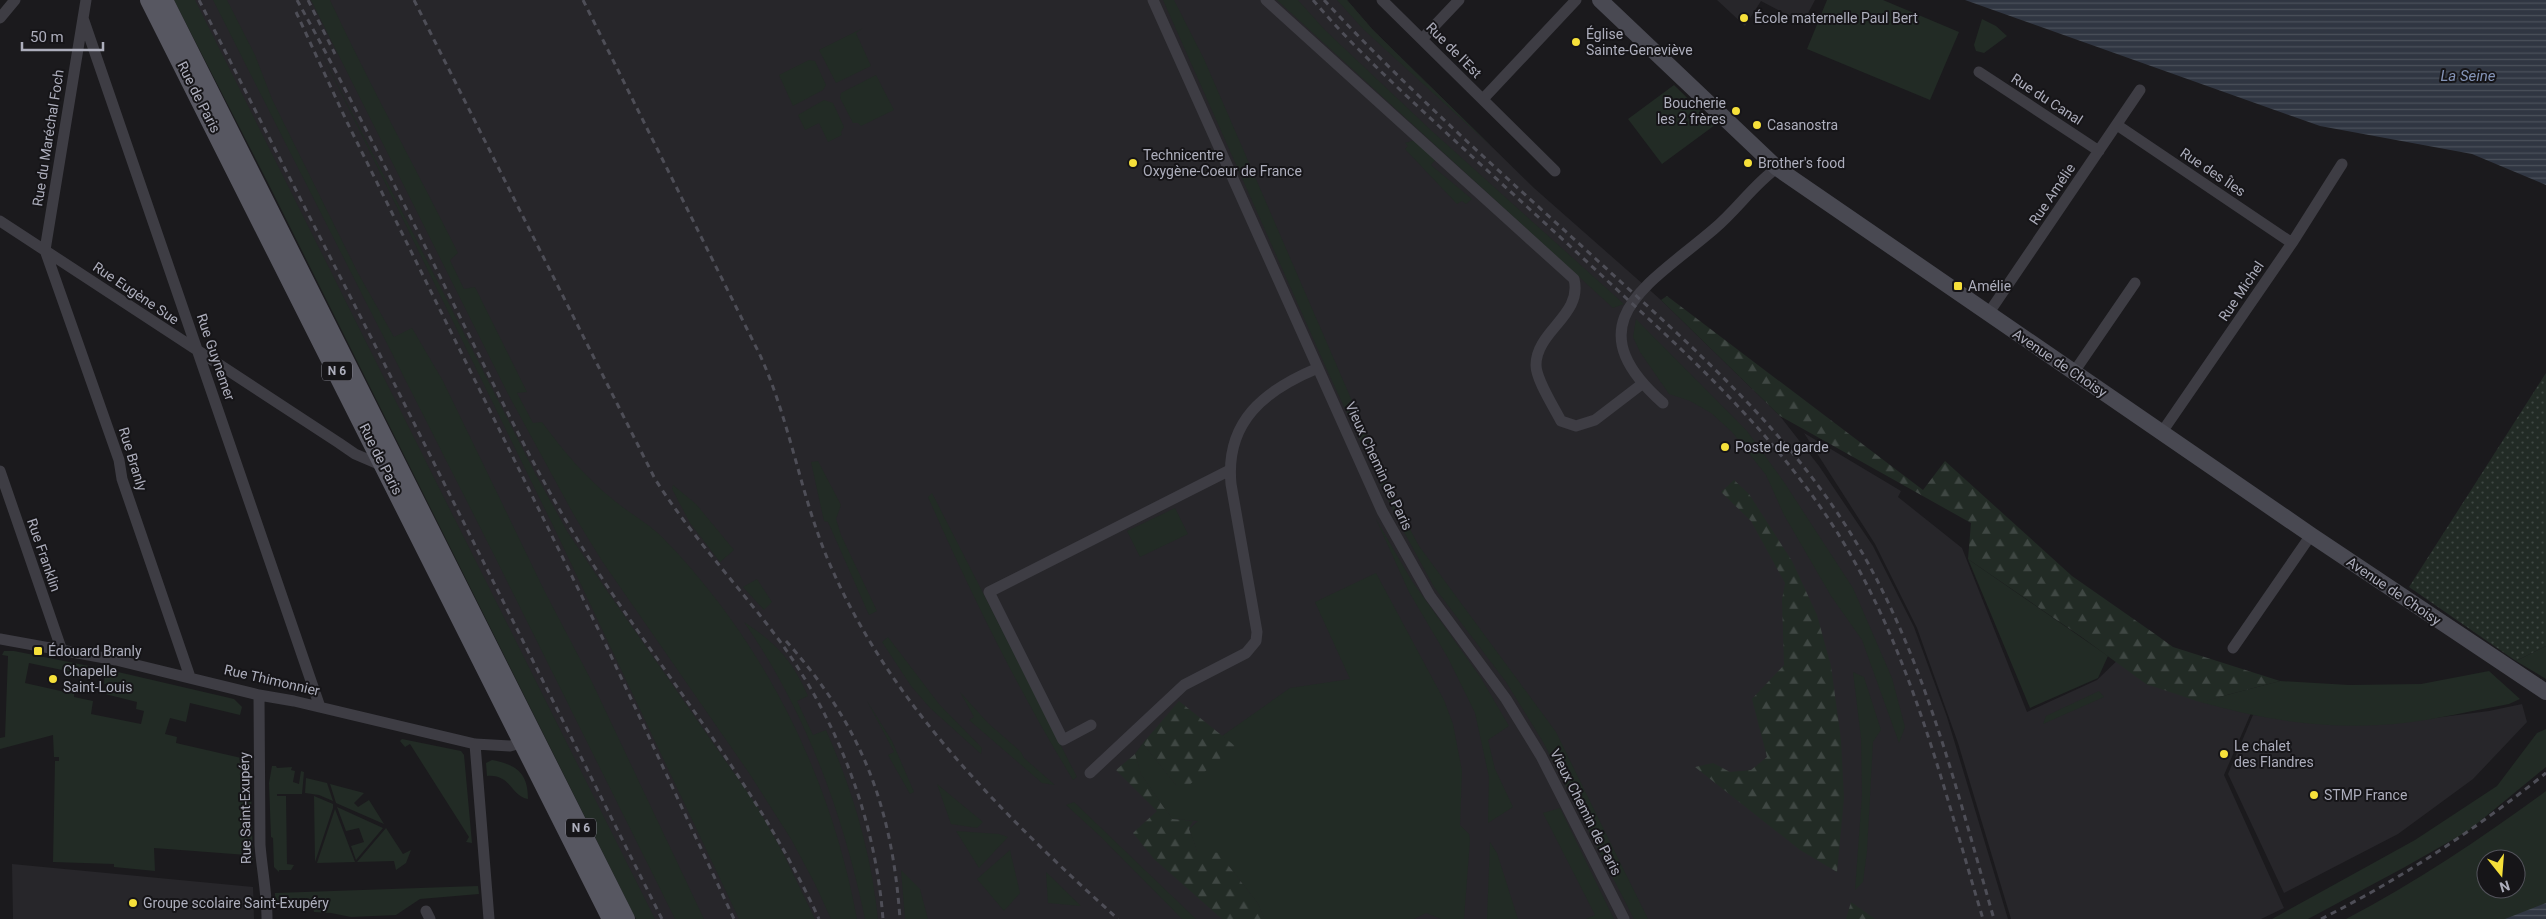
<svg xmlns="http://www.w3.org/2000/svg" width="2546" height="919" font-family="Roboto,sans-serif">
	<defs>
		<pattern id="forest-firs" width="22" height="20" patternUnits="userSpaceOnUse" patternTransform="scale(1.25)"><rect width="22" height="20" fill="#222b25"/><path d="M5 1l3.5 6h-7zM16 11l3.5 6h-7z" fill="#3f4743"/></pattern>
		<pattern id="garden-dots" width="8" height="8" patternUnits="userSpaceOnUse" patternTransform="scale(1.25)"><rect width="8" height="8" fill="#222b25"/><path d="M2 2h.1M6 6h.1" fill="none" stroke="#3f4743" stroke-width="1.8" stroke-linecap="round"/></pattern>
		<pattern id="water-rules" width="6" height="5" patternUnits="userSpaceOnUse" patternTransform="scale(1.25)"><rect width="6" height="5" fill="#303642"/><path d="M0 2.5h6" fill="none" stroke="#4b515b"/></pattern>
	</defs>
	<rect width="100%" height="100%" fill="#1b1a1d"/>
	<path fill="#27262a" d="M185,0H1347L1373,30L1534,188L1661,300L1780,416L1819,466L1873,546L1914,627L1947,717L2008,919H650Z
		M1717,0H1815L1803,23L1761,1L1745,26Z
		M1804,433L1901,491L1898,497L1962,548L2027,712L2097,680L2126,652L2251,713L2224,775L2284,908L2261,919H2011L1958,743L1917,628L1875,544Z
		M2522,704L2527,722L2473,779L2398,834L2284,893L2228,774L2253,715L2403,722L2489,711Z
		M12,864L253,887L254,919H13Z"/>
	<path fill="#222b25" fill-rule="evenodd" d="M174,0H195L655,919H636L267,181Z
		M213,0H227L255,55L272,99L358,273L394,337L412,328L443,381L545,592L591,680L704,919H675L494,555Z
		M311,0H330C370,86 416,168 458,253L450,260L464,289L475,287L527,392L517,393L533,423L542,422C564,452 587,479 616,502C632,515 651,525 664,539C765,643 831,777 857,919H831L815,884L791,839L749,773L602,561L575,517L508,394Z
		M1163,0H1174L1204,59L1398,507L1419,546L1556,732L1648,919H1634L1543,742L1506,682L1434,587L1398,521L1332,381Z
		M1277,0H1298L1325,30L1433,132L1624,304L1613,308Z
		M1337,0H1347L1373,30L1493,148L1363,29Z
		M1827,0H1883L1959,32L1930,100L1807,49Z
		M1982,19L1996,26L2007,36L1984,53L1976,51L1974,45Z
		M863,28L856,33L871,66L836,83L819,50Z
		M317,44L535,473L567,531L605,588L757,806L783,853L815,919H739L558,536Z
		M809,60L815,61L826,85L823,90L793,106L779,75Z
		M876,75L894,110L861,126L858,123H853L840,98L841,93Z
		M1674,85L1715,125L1662,164L1628,119Z
		M824,100L833,103L844,127L841,132L842,135L828,142L819,123L805,130L798,115Z
		M1415,140L1435,160L1431,165L1472,199L1466,204L1462,201L1457,204L1405,149L1408,146L1405,143Z
		M1636,319L1747,431L1784,482L1853,588L1892,678L1905,727L1899,743L1862,640L1831,596L1784,515L1766,475L1732,432L1711,413L1690,401L1669,394L1640,352L1633,337Z
		M818,461L841,505L836,519L841,535L877,611L869,615L828,522L824,521L811,462Z
		M673,485L696,504L734,550L720,562L690,523L672,489Z
		M932,493L1077,777L1073,780C1018,690 971,594 928,497Z
		M1175,508L1188,534L1140,557L1127,531Z
		M1376,519L1412,581L1481,678L1509,726L1488,740L1495,769L1513,807L1488,823L1489,777L1475,713L1448,658L1409,592Z
		M1968,559L2108,656L2098,678L2030,708Z
		M1376,573L1444,700L1453,724L1462,771L1460,825L1469,834L1470,840L1464,919H1441L1426,913L1414,919H1264L1258,904L1228,865L1197,852L1189,829L1198,821L1172,819L1141,775L1135,754L1143,743L1177,786L1234,747L1222,736L1290,688L1350,679L1315,602Z
		M757,579L772,602L764,610L743,587Z
		M744,622C776,643 793,661 808,696L797,701L813,735L826,730C853,791 871,852 878,919H865C843,813 806,712 744,622Z
		M888,637L939,704L982,748L981,754L930,708L911,686L882,642Z
		M2546,646V679L2516,661Z
		M4,651H14L99,668L95,677L29,663L25,683L74,694V697L93,701L91,714L141,724L144,711L136,709L137,702L105,694L107,684H104L105,669L234,699L242,707L240,715L190,703L186,722L170,718L165,734L177,737L176,743L250,760L253,859L248,861L247,855L154,848L155,871L114,867V864L53,862L55,761H59V757H54L53,735L0,749V738L5,737L8,656L2,655Z
		M2489,671L2520,699L2509,704C2475,710 2439,719 2404,723C2335,731 2267,721 2200,702L2280,681L2349,685L2421,684Z
		M1853,672L1864,677L1881,730L1873,742L1867,851L1863,882L1855,890L1862,795L1861,738Z
		M2099,691L2104,697L2043,724L2046,716Z
		M960,692L988,723L1021,752L1024,758L1055,785L1042,783L969,720L974,717Z
		M867,701L892,741L914,792L910,794L888,755L894,752Z
		M2546,729V767L2468,831L2405,867L2308,919H2272L2415,840L2497,786L2537,733Z
		M402,739L461,751L464,755L472,843L466,842L469,837L410,744L405,747L400,741Z
		M492,760C517,765 528,773 528,799C511,796 511,774 487,776L486,763Z
		M272,766H276L277,768L292,767L291,770L295,771L293,782L299,784L301,771L304,772L302,794H277V796H286L287,864L294,865L291,870H279V872L274,867L273,838L271,837L269,783Z
		M306,778L327,783L333,801L319,795L305,793Z
		M330,784L364,793L354,803L358,807L369,800L384,824L336,803Z
		M937,784L983,822L977,828L951,824Z
		M2546,791V919H2346C2416,882 2482,838 2546,791ZM2486,859H2516V889H2486Z
		M314,796L333,804V808L315,862Z
		M1074,802L1196,919H1182L1100,836L1066,805Z
		M337,807L383,828L356,860L351,846L364,842L359,828L346,831Z
		M1560,808L1614,919H1586L1595,915L1543,813Z
		M335,809L355,862L317,863Z
		M386,828L403,854L411,850L406,863L396,870L394,861L357,862Z
		M956,831L999,834L1008,837L979,868Z
		M1490,842L1497,853L1518,919H1487Z
		M1010,850L1020,893L1004,911L977,879Z
		M901,870L920,889L928,919H905Z
		M1046,872L1081,906L1048,903Z
		M478,886L479,894L420,899L396,915L351,917L331,913L314,912L313,907L275,906V893Z"/>
	<path fill="url(#forest-firs)" d="M1667,296L1923,490L1945,461L2072,576L2155,634L2173,647L2280,681L2200,702L2146,684L2083,638L1968,559L1971,523L1780,416L1661,300Z
		M1734,480L1749,494L1792,561L1817,615L1831,666L1841,740L1844,798L1837,872L1800,850L1695,767L1713,763L1730,772L1751,770L1767,757L1752,699L1784,665L1782,600L1785,583L1751,521L1721,492Z
		M1179,701L1235,746L1188,786H1177L1143,743Z
		M1135,754L1141,775L1172,819L1193,821L1189,829L1197,852L1228,853V865L1258,904L1264,919H1222L1154,859L1133,833L1157,811L1116,770Z
		M1851,902L1875,919H1846Z"/>
	<path fill="url(#garden-dots)" d="M2546,373V646L2516,661L2409,587Z"/>
	<path fill="url(#water-rules)" d="M1965,0H2546V185L2472,154L2320,126Z
		M2546,903V919H2505Z"/>
	<g fill="none" stroke-linecap="round" stroke-linejoin="round">
		<path stroke="#3e3d44" stroke-width="11" d="M86,0L45,250L119,460L122,479L190,677
			M1153,0L1382,511L1430,596L1506,699L1541,756L1624,919
			M1266,0L1574,279C1583,315 1536,331 1536,365C1536,380 1554,407 1561,421L1576,426L1595,420L1642,384
			M1382,0L1555,171
			M0,18L15,0
			M83,18L320,707
			M1422,39L1459,0
			M1979,72L2099,151
			M1483,99L1576,0
			M2117,125L2292,243
			M0,221L339,443L355,454L383,466
			M1988,314L2140,90
			M2074,372L2135,283
			M1663,403C1571,322 1650,284 1714,229C1737,210 1753,185 1777,168
			M2162,432L2292,243L2342,164
			M0,471L61,648
			M0,639L116,660L259,695L294,701L475,744L510,746L528,741
			M2233,648L2311,535
			M259,695L260,845C262,870 267,894 267,919
			M1091,725L1063,740L989,592L1230,470
			M475,744L489,919
			M1090,773L1184,685L1246,653L1256,641L1257,632L1231,484C1225,421 1265,390 1318,368
			M426,911L430,919"/>
		<path stroke="#494952" stroke-width="16" d="M1600,0L1777,168L2311,535L2546,692"/>
		<path stroke="#575761" stroke-width="18" d="M149,0L611,919
			M164,0L626,919"/>
		<path stroke="#4e4e57" stroke-width="3" stroke-dasharray="6 5" stroke-linecap="butt" d="M199,0L377,349L662,919
			M297,0C357,108 412,220 467,331C501,399 534,468 574,534C653,664 755,779 819,919
			M308,0L335,54
			M414,0L655,479C690,534 734,581 773,632C836,715 875,816 883,919
			M583,0L760,355C790,421 800,493 828,560C889,704 1004,816 1118,919
			M1313,0C1352,46 1397,87 1441,128C1503,185 1565,241 1626,298C1704,369 1780,442 1837,532C1911,650 1943,787 1983,919
			M1324,0C1417,100 1521,190 1621,282C1704,357 1786,432 1846,526C1922,645 1955,785 1994,919
			M296,12L347,122L605,643L734,919
			M786,641C862,726 892,806 900,919
			M2321,919C2401,879 2476,829 2546,773"/>
	</g>
	<g fill="#f6e03a" stroke="#161518" stroke-width="2">
		<circle cx="1744" cy="18" r="5"/>
		<circle cx="1576" cy="42" r="5"/>
		<circle cx="1736" cy="111" r="5"/>
		<circle cx="1757" cy="125" r="5"/>
		<circle cx="1133" cy="163" r="5"/>
		<circle cx="1748" cy="163" r="5"/>
		<rect x="1953" y="281" width="10" height="10" rx="2.5"/>
		<circle cx="1725" cy="447" r="5"/>
		<rect x="33" y="646" width="10" height="10" rx="2.5"/>
		<circle cx="53" cy="679" r="5"/>
		<circle cx="2224" cy="754" r="5"/>
		<circle cx="2314" cy="795" r="5"/>
		<circle cx="133" cy="903" r="5"/>
	</g>
	<g text-anchor="middle" dominant-baseline="central" stroke-width="4" stroke-linejoin="round" paint-order="stroke">
		<g fill="#161518" stroke="#80808b" stroke-width="1">
			<rect x="322" y="361.5" width="30" height="19" rx="4"/>
			<rect x="566" y="818.5" width="30" height="19" rx="4"/>
		</g>
		<g font-size="12" font-weight="bold" fill="#adaebc">
			<text x="337" y="371">N 6</text>
			<text x="581" y="828">N 6</text>
		</g>
		<g font-size="14" fill="#adaebc" stroke="#161518" text-anchor="start">
			<text x="1754" y="18">École maternelle Paul Bert</text>
			<text x="1586" y="34">Église<tspan x="1586" dy="16">Sainte-Geneviève</tspan></text>
			<text x="1726" y="103" text-anchor="end">Boucherie<tspan x="1726" dy="16">les 2 frères</tspan></text>
			<text x="1767" y="125">Casanostra</text>
			<text x="1143" y="155">Technicentre<tspan x="1143" dy="16">Oxygène-Coeur de France</tspan></text>
			<text x="1758" y="163">Brother's food</text>
			<text x="1968" y="286">Amélie</text>
			<text x="1735" y="447">Poste de garde</text>
			<text x="48" y="651">Édouard Branly</text>
			<text x="63" y="671">Chapelle<tspan x="63" dy="16">Saint-Louis</tspan></text>
			<text x="2234" y="746">Le chalet<tspan x="2234" dy="16">des Flandres</tspan></text>
			<text x="2324" y="795">STMP France</text>
			<text x="143" y="903">Groupe scolaire Saint-Exupéry</text>
		</g>
		<g font-size="14" fill="#adaebc" stroke="#161518">
			<text transform="translate(1454 50) rotate(45)">Rue de l'Est</text>
			<text transform="translate(199 97) rotate(63)">Rue de Paris</text>
			<text transform="translate(2047 99) rotate(33)">Rue du Canal</text>
			<text transform="translate(48 138) rotate(-81)">Rue du Maréchal Foch</text>
			<text transform="translate(2213 172) rotate(34)">Rue des Îles</text>
			<text transform="translate(2052 194) rotate(-56)">Rue Amélie</text>
			<text transform="translate(2241 291) rotate(-56)">Rue Michel</text>
			<text transform="translate(136 293) rotate(34)">Rue Eugène Sue</text>
			<text transform="translate(216 357) rotate(71)">Rue Guynemer</text>
			<text transform="translate(2060 363) rotate(34)">Avenue de Choisy</text>
			<text transform="translate(133 459) rotate(73)">Rue Branly</text>
			<text transform="translate(381 459) rotate(63)">Rue de Paris</text>
			<text transform="translate(1379 466) rotate(65)">Vieux Chemin de Paris</text>
			<text transform="translate(44 555) rotate(71)">Rue Franklin</text>
			<text transform="translate(2394 591) rotate(34)">Avenue de Choisy</text>
			<text transform="translate(272 680) rotate(13)">Rue Thimonnier</text>
			<text transform="translate(245 808) rotate(-91)">Rue Saint-Exupéry</text>
			<text transform="translate(1586 812) rotate(63)">Vieux Chemin de Paris</text>
		</g>
		<g font-size="15" font-style="italic" fill="#8494b7" stroke="#161518">
			<text x="2468" y="76">La Seine</text>
		</g>
	</g>
	<g transform="translate(2501 874) rotate(163)"><circle r="24" fill="#161518" stroke="#52525a"/>
	<path d="M0-4L9 19L0 12L-9 19Z" fill="#f6e03a"/>
	<text y="-8" font-size="14" font-weight="bold" text-anchor="middle" fill="#adaebc">N</text>
	</g>
	<path d="M22 42v8h81v-8" fill="none" stroke="#adaebc" stroke-width="2.5"/>
	<text x="30" y="42" font-size="15" fill="#adaebc" stroke="#161518" stroke-width="4" paint-order="stroke">50 m</text>
</svg>
